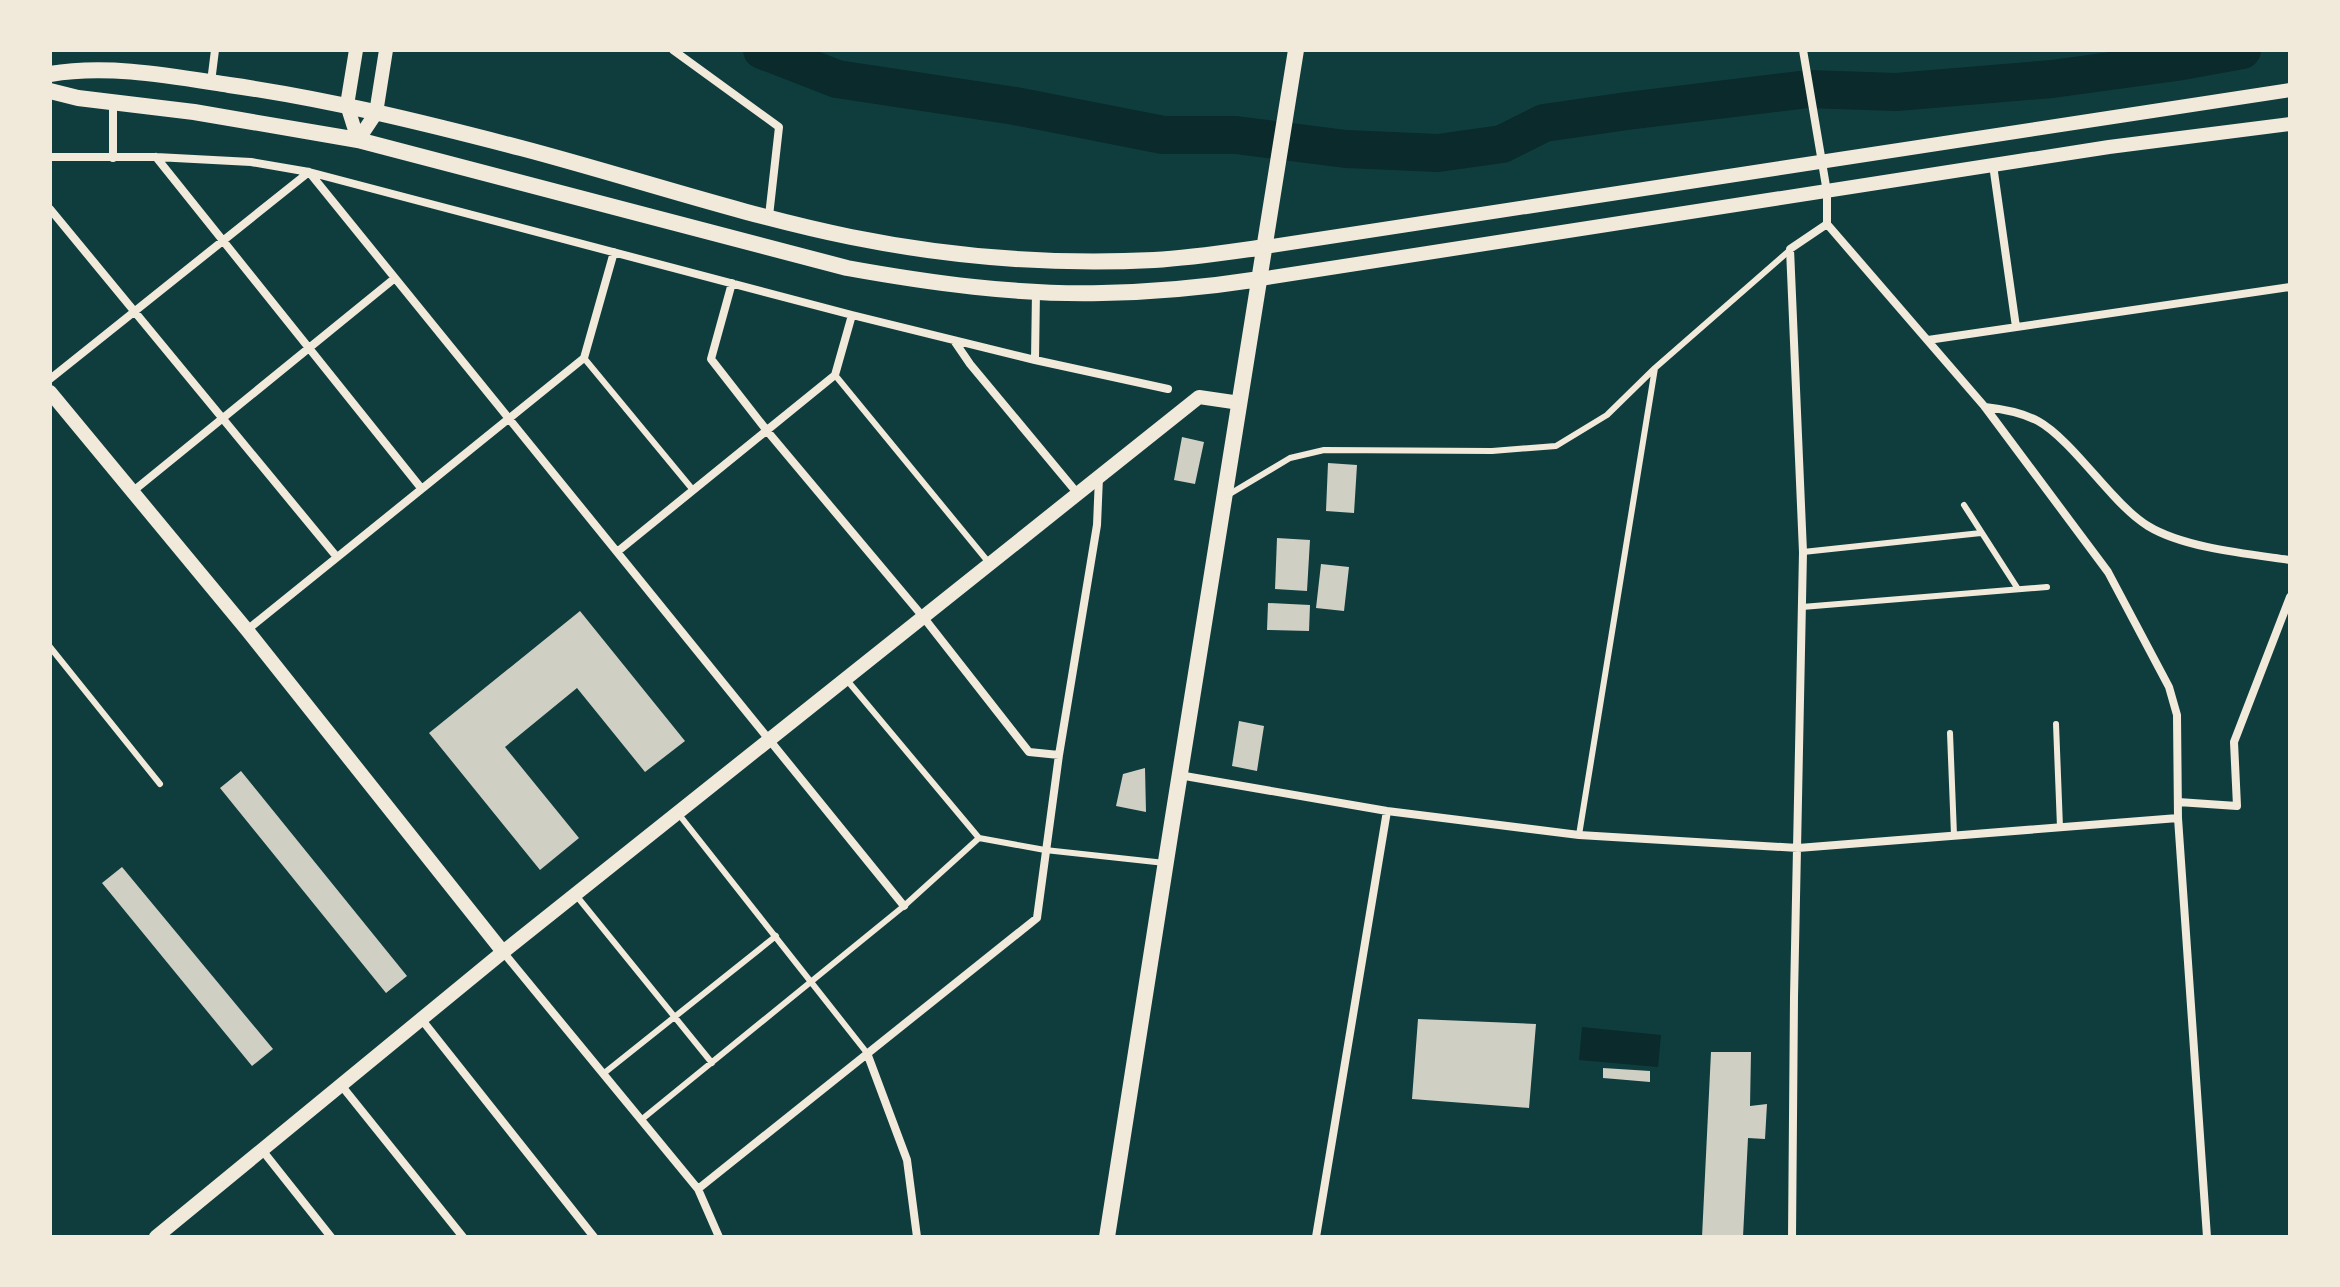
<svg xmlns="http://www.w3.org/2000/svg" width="2340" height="1287" font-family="'DejaVu Sans',sans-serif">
	<rect width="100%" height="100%" fill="#0f3d3e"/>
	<path fill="#0a2a2b" d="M1582,1027L1661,1035L1658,1067L1579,1060Z"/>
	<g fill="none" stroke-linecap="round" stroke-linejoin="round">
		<path stroke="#0a2a2b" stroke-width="38" d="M762,50L837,79L1015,106L1163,135H1236L1346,149L1438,153L1502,144L1544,123L1627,111L1808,89L1896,92L2052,79L2176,62L2242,50"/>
	</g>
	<path fill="#cfcfc3" d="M1182,437L1204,442L1195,484L1174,480Z
		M1328,463L1357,465L1354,513L1326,511Z
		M1277,538L1310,540L1307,591L1275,589Z
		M1321,564L1349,567L1344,611L1316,608Z
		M1268,603L1310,605L1309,631L1267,630Z
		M580,611L685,741L645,772L577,688L505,747L579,838L540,870L429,733Z
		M1239,721L1264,726L1257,771L1232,766Z
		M1145,768L1146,812L1116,806L1123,774Z
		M241,771L407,976L386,993L220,788Z
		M122,867L273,1049L252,1066L102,883Z
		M1418,1019L1536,1024L1529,1108L1412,1099Z
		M1711,1052H1751L1750,1106L1767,1104L1765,1139L1748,1138L1743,1237H1702Z
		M1603,1068L1650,1071V1082L1603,1078Z"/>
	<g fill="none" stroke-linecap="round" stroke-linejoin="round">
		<path stroke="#f1e9da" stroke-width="6" d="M584,358L693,490
			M835,375L990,564
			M1228,495L1290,458L1324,450L1492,451L1556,446L1607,415L1655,368L1790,250
			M1964,505L2018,589
			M1803,552L1981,533
			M1802,607L2047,587
			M50,647L160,784
			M846,679L979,838L1045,850L1165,863
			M2056,724L2060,827
			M1950,733L1954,835
			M677,812L867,1053
			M1579,835L1655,368
			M575,894L712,1063
			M603,1074L776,936
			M641,1120L904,906L979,838"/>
		<path stroke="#f1e9da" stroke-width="8" d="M673,50L779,127L769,216
			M1803,50L1827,192V224L1985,407L2108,572L2169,687L2177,715L2178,818L2207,1237
			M211,82L215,50
			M50,157H156L251,162L309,172L852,315L1035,360L1168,389
			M156,157L421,488
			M113,158V103
			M1993,165L2016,327
			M50,209L336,556
			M732,283L711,359L768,432L924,618L1029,752L1059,755
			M1928,340L2290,287
			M955,342L970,364L1078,494
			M1035,360L1036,291
			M50,379L309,172L904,906
			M1985,407C2003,409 2021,412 2038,421C2062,434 2092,473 2112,494C2122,505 2135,518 2148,526C2184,548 2248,554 2290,560
			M132,492L395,278
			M617,552L835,375L852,315
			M247,630L584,358L614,252
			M1179,775L1387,811L1579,835L1798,848L2178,818
			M2178,802L2237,806L2234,742L2290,597
			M503,952L698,1189L719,1237
			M422,1020L594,1237
			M867,1053L907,1160L917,1237
			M341,1085L463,1237
			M262,1150L331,1237
			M698,1189L1037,918L1059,755L1097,525L1099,477
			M1316,1237L1387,811
			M1792,1237L1794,997L1803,552L1790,249L1827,224"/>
		<path stroke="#f1e9da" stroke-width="14" d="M356,50L347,105L358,140
			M358,140L376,113L386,50
			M1265,247L2290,90
			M1260,279L2109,147L2290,124
			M50,392L247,630L503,952
			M156,1237L503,952L1199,397L1240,403"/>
		<path stroke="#f1e9da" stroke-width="16" d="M50,74C108,64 171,76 229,85C328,99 425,123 521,148C631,177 739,214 851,237C950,257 1054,265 1154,260C1191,258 1229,252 1265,247
			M50,91L78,98L194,112L358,140L847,268C930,283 1017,295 1102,293C1155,292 1208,287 1260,279
			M1107,1237C1168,841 1233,446 1296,50"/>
	</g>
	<rect width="2340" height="1287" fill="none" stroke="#f1e9da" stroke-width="104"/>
</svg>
